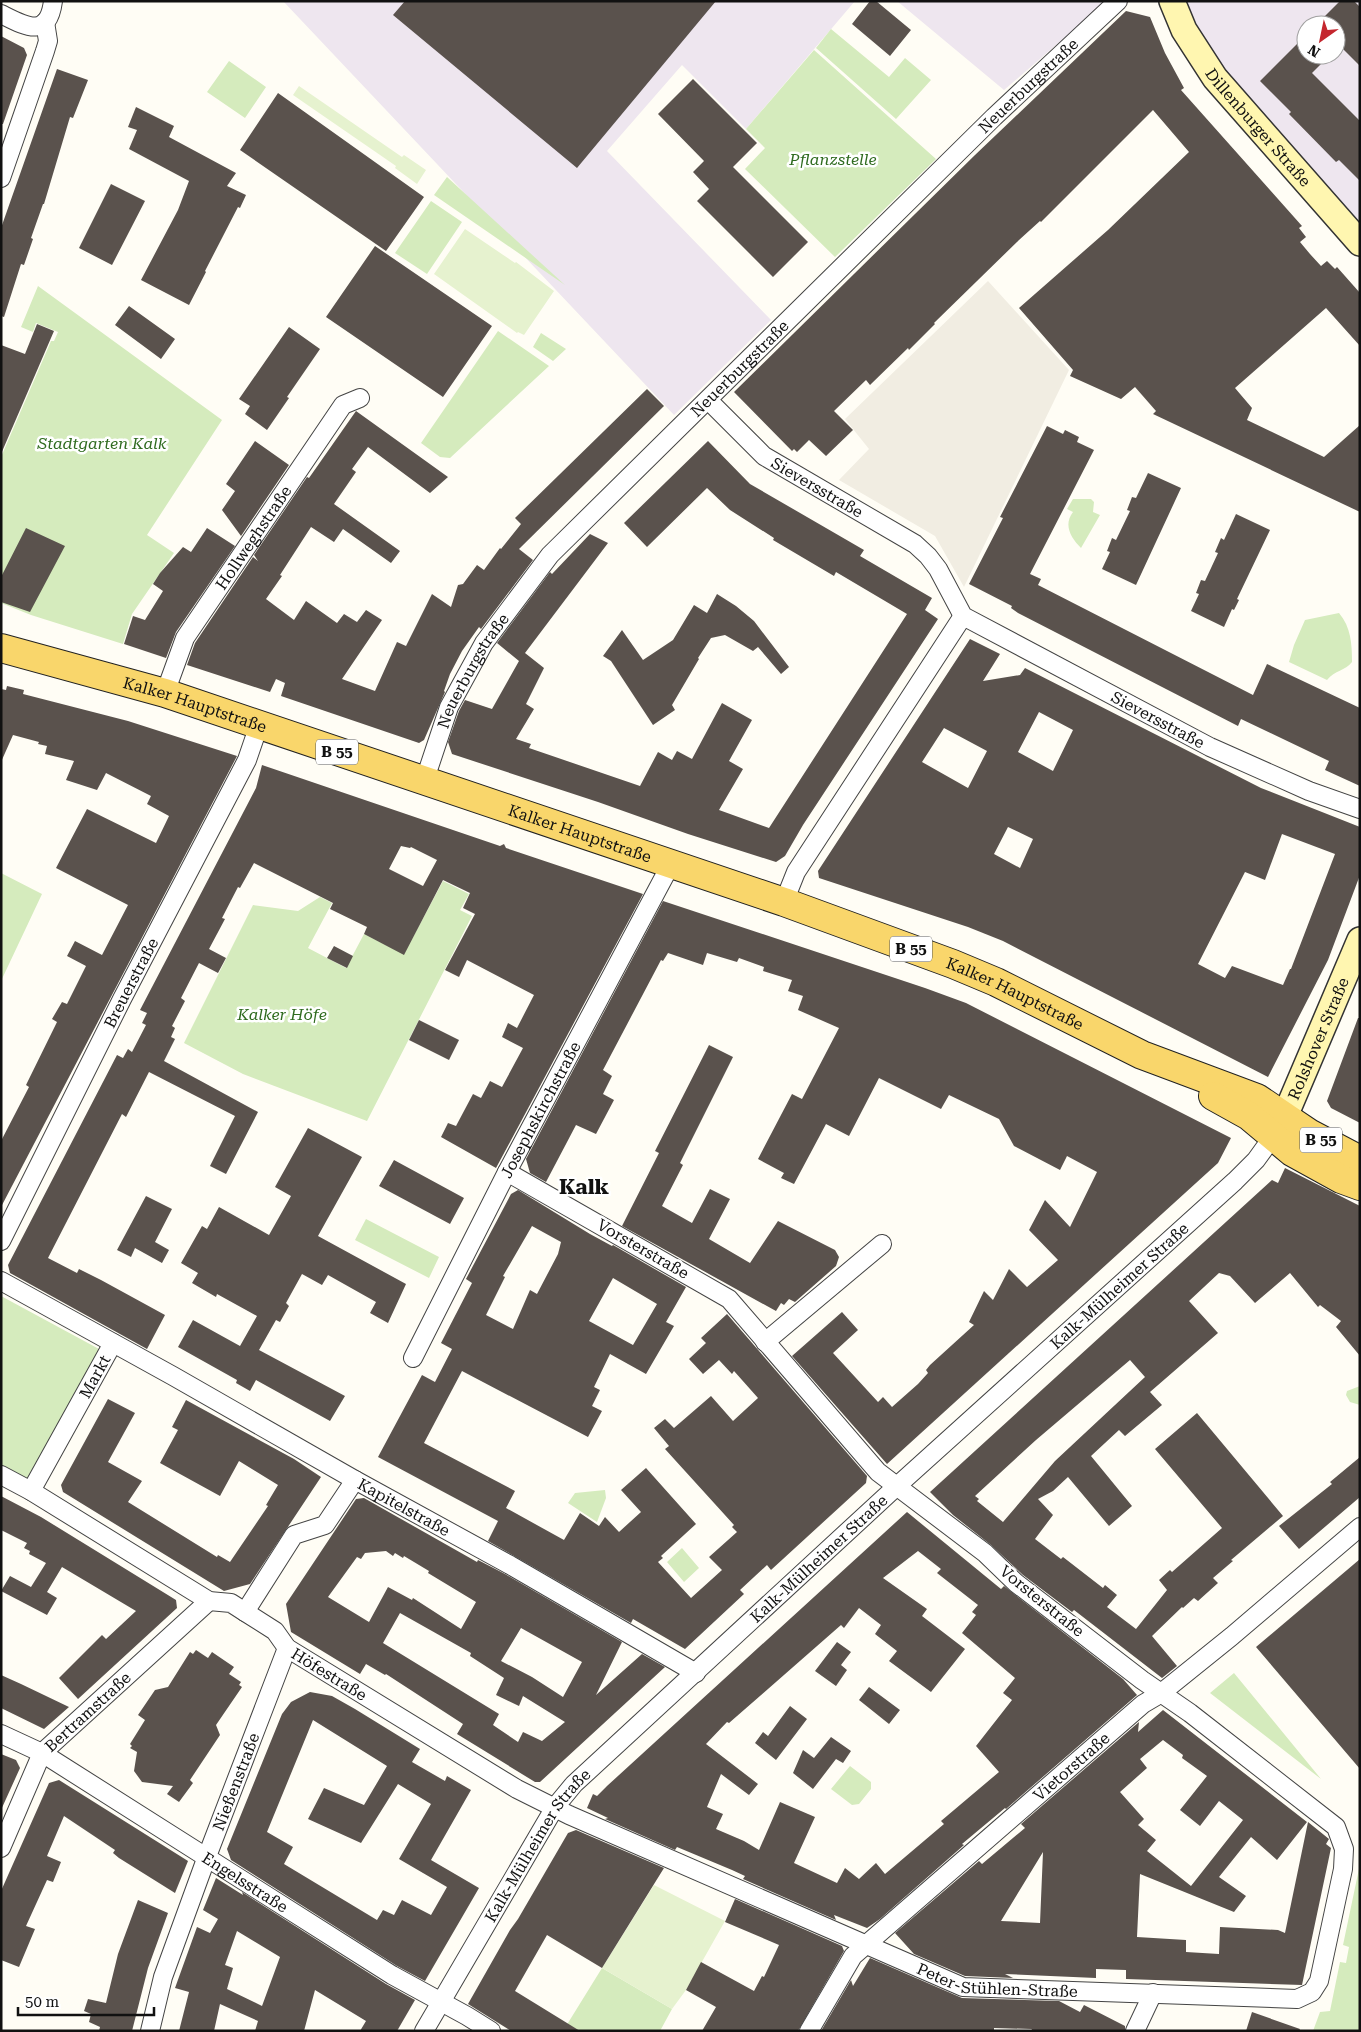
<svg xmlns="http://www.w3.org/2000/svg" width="1361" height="2032" font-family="'Roboto Serif',serif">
	<rect width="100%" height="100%" fill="#fffdf5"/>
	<path fill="#eee6ef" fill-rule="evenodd" d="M283,1H855L746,129L682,65L607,151L771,320L674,415Z
		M897,1H1107L1004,90Z
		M1163,1H1360V231ZM1306,25H1336V55H1306Z"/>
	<path fill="#d5ebbd" d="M831,29L889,77L905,58L931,80L896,119L816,48Z
		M814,50L936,159L835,257L745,169L765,148L746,129Z
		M229,61L266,87L245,118L207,92Z
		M447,177L565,285L434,195Z
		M431,201L462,222L427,274L395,253Z
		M38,286L222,420L147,535L174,553L132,614L123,644L31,615L1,603V457L51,341H54L58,332L36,323L33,332L21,327Z
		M498,331L549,366L450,458L440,457L421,443Z
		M541,333L566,349L553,361L533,347Z
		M1073,499H1091L1094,502L1093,512L1100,515L1081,548C1071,538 1063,525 1073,512L1067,509Z
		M1339,613C1351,627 1352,644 1352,662C1345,671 1335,670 1327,680L1289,662L1294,645L1305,620Z
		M1,873L42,894L1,981Z
		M443,881L469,894L460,910L472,916L367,1121L243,1074L184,1043L253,905L298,911L320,897L332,903L308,948L346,968L364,934L404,954Z
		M366,1219L439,1257L429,1278L355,1240Z
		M1,1296L99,1349L100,1354L27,1480L1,1466Z
		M1360,1386V1405L1350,1402L1346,1395L1347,1391Z
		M605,1490L606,1498L597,1522L568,1503L575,1493Z
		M682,1548L699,1568L684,1582L667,1562Z
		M1234,1673L1321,1779L1210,1693Z
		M850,1766L871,1782V1789L859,1804L852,1805L831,1789Z
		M1360,1864V2031H1313L1320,2012L1330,2011L1340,1962L1346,1963L1349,1947L1343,1945Z
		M602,1968L672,2009L660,2031H563Z"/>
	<path fill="#e6f2cf" d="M299,86L402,157L404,155L426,170L417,184L395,168L396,166L293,95Z
		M465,229L515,263L516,262L554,291L524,335L518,332L517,333L434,274Z
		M654,1885L725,1921L686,1990L672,2009L602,1968Z"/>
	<path fill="#f1ede2" d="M988,281L1069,370L964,587L935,536L839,480L869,449L845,419Z"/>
	<path fill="#5a524d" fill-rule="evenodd" d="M405,1H716L577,168L393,15Z
		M870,1H876L911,30L890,56L852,24Z
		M1340,1H1354L1360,7V66L1336,42V25H1316Z
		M1126,11L1150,17L1165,53L1184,88L1181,90L1302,226L1299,228L1306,237L1300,242L1310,254L1321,266L1327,261L1335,269L1337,267L1360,293V346L1326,308L1235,388L1252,408L1247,420L1324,457L1360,425V512L1153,414L1156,411L1135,387L1121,399L1070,376L1073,370L1019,308L1108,230L1189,152L1153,110L1041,222L1040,221L1019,240L934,323L935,324L909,350L908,348L870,385L866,380L834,411L853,430L826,456L809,440L797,452L794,449L792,451L734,392L975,155Z
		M1306,35V55H1330L1312,73L1360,121V181L1339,160L1336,162L1289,114L1291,112L1260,81Z
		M1,36L24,48L27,55L3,124H1Z
		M57,69L88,80L73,118L70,117L44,204H43L31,238L33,239L24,265L21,264L4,317L1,316V228Z
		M693,79L757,143L733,167L808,242L773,277L697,201L709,189L693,172L704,161L658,114Z
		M278,93L424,197L386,251L240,150Z
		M136,107L174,126L169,137L236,173L227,186L246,195L240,208L238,207L205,271L206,272L189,305L141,280L178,210L189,181L129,149L137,130L128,127Z
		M111,184L145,201L112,265L79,248Z
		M375,246L492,326L443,397L326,317Z
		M129,306L175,339L161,359L115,325Z
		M37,324L54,331L1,454V345L25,354Z
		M289,327L320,349L287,397L289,398L267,430L245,414L250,406L239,399Z
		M647,389L664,406L519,549L533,560L481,629L479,627L462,651L450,674L444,691L445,692L424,740L419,743L281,696L285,683L276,679L270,692L187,665L195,643L253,557L258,561L254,555L307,477L309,478L356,411L448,477L430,493L368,447L352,469L356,472L334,504L400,551L391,563L343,529L334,542L311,527L280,575L282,576L266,599L294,620L306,601L337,623L344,614L357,622L366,610L382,620L342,679L375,691L397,642L406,646L432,594L451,607L458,585L463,584L477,565L484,570L500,548L501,549L521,524L515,518Z
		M1047,426L1063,434L1065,430L1079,437L1077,442L1094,450L1030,574L1041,579L1038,585L1253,695L1267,664L1360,708V786L1325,770L1329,761L1241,719L1238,726L1018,613L1011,608L1012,606L969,584L1003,518L1000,517Z
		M255,441L289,465L241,536L222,510L235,491L226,484Z
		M708,441L750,484L864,550L860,556L932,598L925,610L938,619L803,825L785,856L776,862L688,834L598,802L452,754L448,742L459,711L465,700L492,709L519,661L497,643L550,572L552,574L590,534L608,543L525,653L544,668L526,704L534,709L516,739L531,744L529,748L640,786L658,752L672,760L677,751L692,759L722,703L752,720L729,761L743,769L719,810L769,828L907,614L836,572L834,576L773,540L774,538L730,510L707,488L647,547L624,523Z
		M1148,473L1181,488L1136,585L1102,569L1110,552L1107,551L1112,538L1116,540L1130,511L1127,510L1132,497L1136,498Z
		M1236,514L1270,530L1237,599L1239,600L1234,610L1232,609L1224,627L1191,611L1199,594L1196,593L1201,580L1205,581L1218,553L1215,552L1221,538L1224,540Z
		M26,528L65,546L30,612L1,602V577Z
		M207,528L235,546L176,632L166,658L124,644L133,616L145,620L163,591L153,584L160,573L183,547L191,552Z
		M717,594L736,606L754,621L789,667L781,674L758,647L753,651L725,635L711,638L698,658L699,659L672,705L675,710L653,725L611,661L603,656L622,630L643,660L673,640L694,605L707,613Z
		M970,639L1000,654L983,681L1020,675L1025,668L1261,788L1360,827V875L1328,960L1268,1077L1003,941L968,927L819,878L818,871ZM1039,712L1073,730L1053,771L1018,752ZM944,728L987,751L968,788L922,762ZM1008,827L1033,839L1020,868L994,854ZM1282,834L1335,854L1291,969H1290L1283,985L1232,966L1225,978L1198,964L1245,872L1265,880Z
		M7,686L24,690L23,694L128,721L237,756L1,1207V1141L29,1087L26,1085L57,1022L52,1019L62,1002L67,1004L86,966L67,956L75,941L102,955L128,905L56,868L87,809L156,843L169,816L147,804L151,796L106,773L97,790L66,780L74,761L45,754L47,746L38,744L39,742L13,735L1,762V689L6,690Z
		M262,765L500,846L504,844L506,848L643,894L496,1168L441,1137L448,1123L456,1126L473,1094L481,1098L490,1081L502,1087L523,1048L502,1037L508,1023L517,1028L534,995L467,960L459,977L445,970L475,914L463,908L470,893L443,880L404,955L364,934L367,927L330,909L333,903L254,863L240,888L238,887L222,918L225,919L209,949L226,958L218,973L199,963L181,998L185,1001L172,1026L175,1028L171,1037L175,1039L164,1061L258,1112L226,1174L210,1166L235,1116L149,1072L126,1117L122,1114L48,1258L77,1273L79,1269L101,1280L165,1315L147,1349L10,1273L8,1265L117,1055L123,1058L128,1049L132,1052L146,1025L142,1023L147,1013L140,1010L256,788ZM401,846L410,848L411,847L437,860L423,886L389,869Z
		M663,901L925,988L966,1003L1231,1138L1218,1163L887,1464L792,1356L842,1312L858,1330L833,1353L878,1402L883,1397L892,1407L918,1384L928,1373L926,1370L930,1365L974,1325L969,1322L984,1291L993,1300L1009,1269L1027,1287L1058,1260L1029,1230L1045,1200L1070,1227L1097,1172L1067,1156L1060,1170L1014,1146L999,1119L949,1095L941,1109L879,1078L849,1136L826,1124L794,1184L781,1178L784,1173L758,1159L792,1094L802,1099L839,1028L798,1010L803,996L788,991L792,980L763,971L764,967L739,958L737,962L707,953L703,965L668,953L663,961L661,960L603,1070L612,1076L603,1094L614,1100L596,1134L576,1125L546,1182L530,1173L526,1159Z
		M334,946L353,956L347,968L327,958Z
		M1358,1018H1360V1123L1331,1108L1327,1101Z
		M419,1020L459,1040L449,1060L409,1040Z
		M709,1045L733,1057L680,1163L683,1165L662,1206L692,1223L710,1189L730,1199L709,1239L750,1263L778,1221L835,1250L839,1257L836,1266L795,1302L789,1299L784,1305L781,1303L776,1311L622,1226L659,1153L655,1151Z
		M308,1128L362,1157L318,1236L406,1284L388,1323L370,1313L376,1302L328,1275L322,1285L302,1274L286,1303L289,1306L280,1322L276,1320L259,1350L345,1396L330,1421L256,1380L250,1391L236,1383L237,1380L178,1347L193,1320L240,1346L257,1316L217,1294L216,1297L192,1283L198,1273L181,1263L202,1226L207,1229L219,1207L269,1235L291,1196L275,1187Z
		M394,1160L464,1198L450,1224L379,1186Z
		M1285,1168L1360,1206V1356L1336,1327L1341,1321L1320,1305L1318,1307L1290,1273L1255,1303L1230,1276L1219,1273L1189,1301L1218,1333L1150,1392L1162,1405L1125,1436L1119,1430L1091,1456L1132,1506L1109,1526L1068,1477L1053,1491L1038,1499L1053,1515L1035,1539L1061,1559L1063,1557L1103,1588L1105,1585L1117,1595L1107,1607L1136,1629L1167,1590L1159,1580L1170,1570L1172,1572L1222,1528L1155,1449L1197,1413L1283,1516L1231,1560L1233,1561L1213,1578L1218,1583L1198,1601L1194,1598L1183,1608L1182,1607L1152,1636L1177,1666L1162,1678L1074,1610L1072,1612L1023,1575L991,1545L953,1515L930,1492L1272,1180L1278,1183ZM1130,1360L1145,1377L1055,1461L1003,1522L977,1501L979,1499L975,1496L1036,1440Z
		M518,1190L590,1234L612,1246L613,1245L686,1287L666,1322L674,1326L646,1374L610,1354L594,1387L600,1390L592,1406L602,1411L588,1437L462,1371L424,1443L515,1491L506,1508L564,1540L580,1513L599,1526L605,1517L619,1532L641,1512L621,1490L646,1468L696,1524L661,1556L663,1558L658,1562L691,1598L722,1570L709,1557L737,1532L732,1527L734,1525L665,1449L669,1446L654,1428L665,1419L674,1428L711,1396L733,1421L758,1398L734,1371L732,1374L719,1360L703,1374L689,1359L706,1343L701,1338L727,1314L867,1476L866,1483L771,1570L767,1565L740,1590L744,1594L685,1649L633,1619L631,1623L488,1541L498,1521L378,1457L422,1375L435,1382L452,1349L441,1343L472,1283L466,1279L511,1194ZM532,1226L561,1242L558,1254L537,1294L530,1290L513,1329L486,1315L505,1277L503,1276ZM613,1278L657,1304L633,1345L589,1321Z
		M146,1196L172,1209L155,1242L169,1250L162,1263L135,1248L131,1257L117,1250Z
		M108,1399L135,1413L108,1462L142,1481L128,1502L217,1557L218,1555L230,1562L268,1506L266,1505L278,1485L239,1461L220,1496L160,1463L178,1430L172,1427L186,1400L294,1459L321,1477L250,1584L224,1591L63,1492L61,1485Z
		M1360,1457V1497L1299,1549L1279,1526L1332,1484L1330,1482Z
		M1,1496L41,1517L176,1600L177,1608L78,1699L59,1678L102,1635L106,1639L136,1611L62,1567L47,1592L57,1598L47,1615L1,1591L10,1576L31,1587L46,1563L29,1554L30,1551L24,1548L27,1543L1,1530Z
		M364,1498L477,1562L478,1560L505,1574L622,1642L596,1695L642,1654L665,1667L540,1782H535L457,1734L463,1724L386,1674L385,1675L366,1664L360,1674L291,1632L286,1604L356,1499ZM386,1551L393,1556L395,1553L403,1558L404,1556L429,1571L428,1573L476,1602L461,1629L413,1598L412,1600L388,1587L369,1622L328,1597L357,1557L361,1559L365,1553ZM400,1613L471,1653L470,1656L504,1678L496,1695L519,1706L523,1696L565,1722L542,1741L523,1732L518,1742L493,1725L499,1714L383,1643ZM521,1628L582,1662L563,1697L532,1677L501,1661Z
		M907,1512L1001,1589L1004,1586L1123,1679L1137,1695L1006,1809L1005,1808L962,1844L964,1845L880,1919L867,1928L834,1915L836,1920L743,1879L745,1876L732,1870L677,1847L675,1850L605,1819L608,1818L587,1808L593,1794L597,1796L607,1786ZM918,1551L941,1569L937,1573L978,1605L972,1612L976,1615L962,1633L1015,1678L1003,1693L1012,1700L976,1746L999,1772L941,1821L944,1824L885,1874L876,1863L859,1879L845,1868L837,1883L794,1863L815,1817L780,1802L759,1850L744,1841L716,1829L723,1814L707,1807L721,1774L749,1795L758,1784L706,1744L727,1722L729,1723L841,1625L844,1628L859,1608L881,1625L875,1634L897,1651L889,1661L931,1692L965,1649L922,1616L927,1609L883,1578Z
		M1360,1559V1769L1256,1647Z
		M837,1642L851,1652L841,1665L847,1670L836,1686L815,1671Z
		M196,1650L208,1658L212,1652L234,1667L229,1674L241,1682L239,1685L242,1687L216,1725L220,1735L190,1780L193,1783L179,1802L167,1794L173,1786L142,1782L134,1771L137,1752L130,1748L132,1746L130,1744L145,1720L138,1715L155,1690L168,1687L190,1652L193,1654Z
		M1,1675L21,1684L69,1707L44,1729L1,1708Z
		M869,1687L900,1710L889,1724L859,1700Z
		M310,1692L332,1696L355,1709L420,1749L412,1762L445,1781L447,1776L471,1790L431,1860L479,1888L425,1981L397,1966L231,1860L227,1849L282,1714L291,1702ZM313,1720L387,1766L364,1805L324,1788L308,1819L361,1843L398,1784L431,1804L399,1859L447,1887L431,1915L402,1900L394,1915L383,1910L377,1920L284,1864L293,1847L267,1832Z
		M790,1706L807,1719L776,1760L755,1743L763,1732L768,1736Z
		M1163,1710L1307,1822L1277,1860L1251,1837L1219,1877L1246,1896L1234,1912L1140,1874L1137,1937L1186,1940V1952L1219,1954L1220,1927L1278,1930L1285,1933L1308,1822L1329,1839L1326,1844L1331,1848L1302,1985L1126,1979V1970L1096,1969V1978L1005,1974L1013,1978L965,1976L914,1954L895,1933L979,1861L982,1864L1025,1828L1021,1824L1139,1722L1138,1732ZM1163,1740L1183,1755L1182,1758L1207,1776L1180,1810L1200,1826L1219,1801L1243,1820L1191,1886L1147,1851L1156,1840L1138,1825L1144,1819L1120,1792L1147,1768L1140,1759ZM1043,1852L1040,1923L1001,1921Z
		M831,1737L851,1751L843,1763L836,1759L813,1789L793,1773L803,1750L814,1758Z
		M1,1754L16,1760L20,1768L1,1810Z
		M59,1780L188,1861L175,1893L119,1858L113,1853L115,1850L64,1816L47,1856L61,1862L53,1882L47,1880L26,1926L35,1929L19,1967L1,1960V1891L49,1783Z
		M576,1830L664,1868L602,1968L547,1935L515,1991L580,2031H511L468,2004L510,1930L518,1919L568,1833Z
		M216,1878L243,1895L242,1892L386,1984L415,2000L397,2031H360L366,2021L315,1990L304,2031H255L258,2021L220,2004L214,2031H179L189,1992L175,1988L197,1927L210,1933L218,1919L203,1910ZM237,1931L280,1957L262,2006L227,1989L233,1968L225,1965Z
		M735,1899L842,1946L844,1951L798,2031H702L716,2007L686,1990L701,1962L754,1991L762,1976L764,1977L779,1945L725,1922Z
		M138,1900L168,1913L148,1968L132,2031H99L100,2027L89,2022L91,2014L84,2011L88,1999L106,2003L118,1954Z
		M870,1958L962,1998L1059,2001L1080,2012L1084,2005L1125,2026V2031H1031L1032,2029L994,2028V2031H821L851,1980L853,1986Z
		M1252,2012L1300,2029L1299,2031H1246Z"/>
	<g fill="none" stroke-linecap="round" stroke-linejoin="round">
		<defs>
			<g id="street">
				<path d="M1,14C25,26 48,40 53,1"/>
				<path d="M1,178L45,51L48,41L45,22"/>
				<path id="s1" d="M708,400L764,456L915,544L928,556L938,569L963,616L1210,747L1309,791L1360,809"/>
				<path id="s2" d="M165,693L185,638L343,405L360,398"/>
				<path id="s3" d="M424,782L449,707L484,643L550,555L994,117L1118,1"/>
				<path d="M784,902L796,872L963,616"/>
				<path id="s4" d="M1,1241L122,999L247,760L259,725"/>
				<path id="s5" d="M1,1281L173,1376L355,1480L510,1565L696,1673"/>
				<path d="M765,1342L882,1244"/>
				<path id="s6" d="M413,1358L507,1172L671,864"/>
				<path id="s7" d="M1,1475L31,1491L209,1601L231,1603L245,1612L275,1631L287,1648L517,1789L569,1815L963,1987L1297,1999L1312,1992L1319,1981L1343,1869L1344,1849L1336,1827L1190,1713L1142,1680L1016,1583L985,1553L878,1472L729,1299L507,1172"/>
				<path id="s8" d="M31,1491L113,1343"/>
				<path d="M245,1612L294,1535L325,1525L355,1480"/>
				<path id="s9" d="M1,1734L42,1753L392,1975L467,2016L491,2031"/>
				<path id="s10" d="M1,1848L42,1753L209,1601"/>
				<path id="s11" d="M150,2031L163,1977L206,1859L287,1648"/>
				<path id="s12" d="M424,2031L555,1807L574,1784L897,1486L1235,1181L1256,1160L1274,1135"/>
				<path id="s13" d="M809,2031L853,1956L1143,1704L1160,1694L1232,1636L1360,1527"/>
				<path d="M1135,2031L1153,1993"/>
			</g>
			<g id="secondary">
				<path id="s14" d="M1172,1L1184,30L1215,78L1360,243"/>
				<path id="s15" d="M1275,1133L1285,1116L1360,940"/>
			</g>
			<g id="primary">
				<path id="s16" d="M1,648L165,693L784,902L953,964L996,982L1142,1055L1257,1098L1309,1133L1360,1160"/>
				<path d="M1213,1096L1249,1116L1292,1152L1341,1179L1360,1186"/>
			</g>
		</defs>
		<use href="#street" stroke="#444" stroke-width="20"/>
		<use href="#secondary" stroke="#333" stroke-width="28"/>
		<use href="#primary" stroke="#222" stroke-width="30"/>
		<use href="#street" stroke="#fff" stroke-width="18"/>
		<use href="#secondary" stroke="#fff6b0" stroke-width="25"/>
		<use href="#primary" stroke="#f9d66b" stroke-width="28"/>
	</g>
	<g text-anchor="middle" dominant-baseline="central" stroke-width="5" stroke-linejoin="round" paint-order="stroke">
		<g fill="#fff" stroke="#585858" stroke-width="1">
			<rect x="316" y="739.5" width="42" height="25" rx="4"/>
			<rect x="890" y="936.5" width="42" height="25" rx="4"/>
			<rect x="1300" y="1127.5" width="42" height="25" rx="4"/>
		</g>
		<g font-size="15" font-weight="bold" fill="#111">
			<text x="337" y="752">B 55</text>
			<text x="911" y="949">B 55</text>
			<text x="1321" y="1140">B 55</text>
		</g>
		<g font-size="16" fill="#111" stroke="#fff">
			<text stroke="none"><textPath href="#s3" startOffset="932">Neuerburgstraße</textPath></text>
			<text stroke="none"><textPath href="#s14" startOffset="154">Dillenburger Straße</textPath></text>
			<text stroke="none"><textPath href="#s3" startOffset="528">Neuerburgstraße</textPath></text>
			<text stroke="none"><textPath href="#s1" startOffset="141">Sieversstraße</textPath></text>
			<text stroke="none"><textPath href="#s2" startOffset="180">Hollweghstraße</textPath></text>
			<text stroke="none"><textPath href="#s3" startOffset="122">Neuerburgstraße</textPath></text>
			<text stroke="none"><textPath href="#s16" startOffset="202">Kalker Hauptstraße</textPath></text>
			<text stroke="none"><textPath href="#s1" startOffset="562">Sieversstraße</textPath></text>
			<text stroke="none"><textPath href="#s16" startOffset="608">Kalker Hauptstraße</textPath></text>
			<text stroke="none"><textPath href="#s4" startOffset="289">Breuerstraße</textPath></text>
			<text stroke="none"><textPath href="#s16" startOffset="1072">Kalker Hauptstraße</textPath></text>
			<text stroke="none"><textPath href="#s15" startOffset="104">Rolshover Straße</textPath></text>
			<text stroke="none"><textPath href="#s6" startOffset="279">Josephskirchstraße</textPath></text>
			<text transform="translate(643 1249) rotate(30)">Vorsterstraße</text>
			<text stroke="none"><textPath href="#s12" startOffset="1028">Kalk-Mülheimer Straße</textPath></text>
			<text stroke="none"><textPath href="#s8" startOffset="131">Markt</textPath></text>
			<text stroke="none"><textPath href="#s5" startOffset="462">Kapitelstraße</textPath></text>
			<text stroke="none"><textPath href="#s12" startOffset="622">Kalk-Mülheimer Straße</textPath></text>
			<text transform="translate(1042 1601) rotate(39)">Vorsterstraße</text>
			<text stroke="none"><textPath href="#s7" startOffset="388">Höfestraße</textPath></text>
			<text stroke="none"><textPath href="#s10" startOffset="165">Bertramstraße</textPath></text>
			<text stroke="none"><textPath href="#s13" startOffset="376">Vietorstraße</textPath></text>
			<text stroke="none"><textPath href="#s11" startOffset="264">Nießenstraße</textPath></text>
			<text stroke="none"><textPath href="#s12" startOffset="218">Kalk-Mülheimer Straße</textPath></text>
			<text stroke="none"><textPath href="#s9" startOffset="286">Engelsstraße</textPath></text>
			<text stroke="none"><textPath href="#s7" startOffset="1129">Peter-Stühlen-Straße</textPath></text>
		</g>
		<g font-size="16" font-style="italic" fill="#2f6b1f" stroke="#fff">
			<text x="833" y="159">Pflanzstelle</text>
			<text x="102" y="443">Stadtgarten Kalk</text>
			<text x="282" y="1014">Kalker Höfe</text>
		</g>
		<g font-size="21" font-weight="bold" fill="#111" stroke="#fff">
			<text x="584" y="1187">Kalk</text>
		</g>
	</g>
	<rect width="1361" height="2032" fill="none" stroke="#111111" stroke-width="5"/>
	<g transform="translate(1321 40) rotate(213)"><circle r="24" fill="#ffffff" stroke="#a0a0a0"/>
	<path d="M0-4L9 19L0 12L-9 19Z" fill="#c4262e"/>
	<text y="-8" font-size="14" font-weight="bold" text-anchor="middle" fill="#111111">N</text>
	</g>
	<path d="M18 2007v8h136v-8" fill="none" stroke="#111111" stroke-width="2.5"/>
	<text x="25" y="2007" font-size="15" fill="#111111" stroke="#ffffff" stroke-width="4" paint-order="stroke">50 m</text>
</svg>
